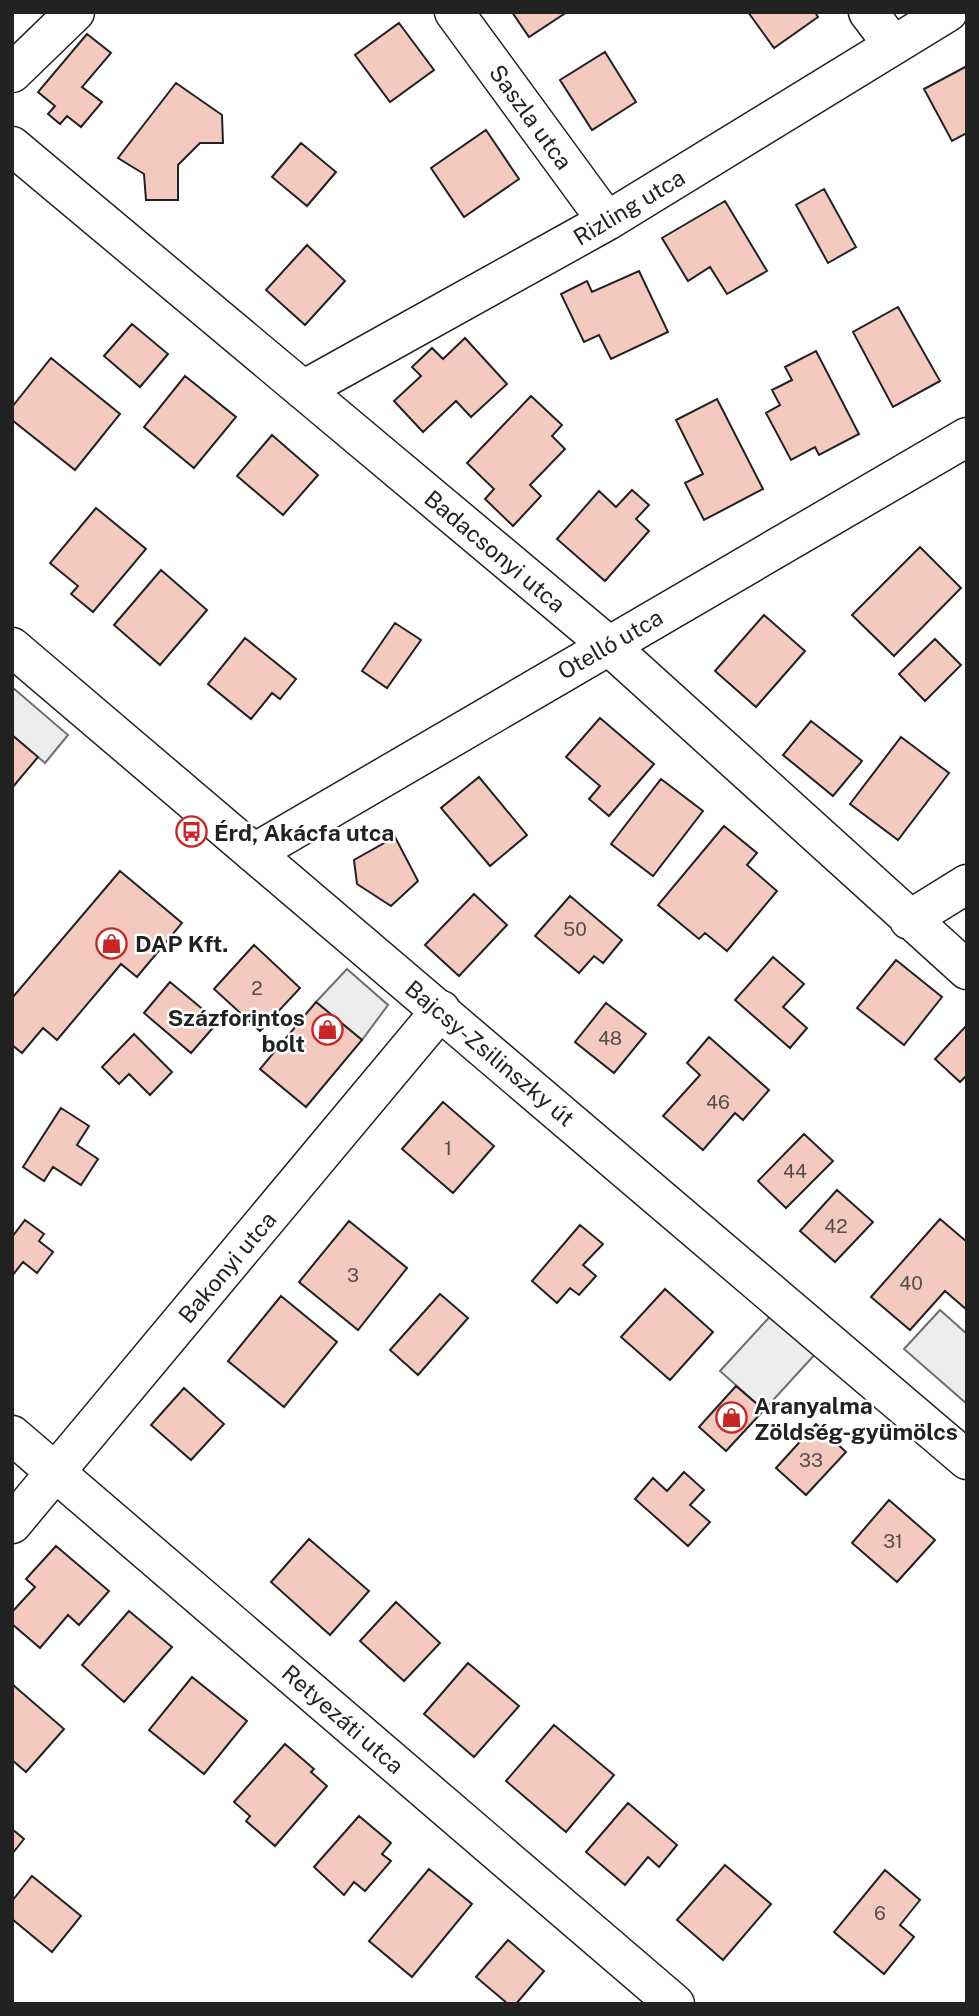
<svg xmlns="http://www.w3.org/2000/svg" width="979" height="2016" font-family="'Public Sans',sans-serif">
	<rect width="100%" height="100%" fill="#fff"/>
	<path fill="#ededed" stroke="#6f6f6f" stroke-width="2" d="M12,687L68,735L45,763L12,735Z
		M347,969L388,1005L362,1040L316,1002Z
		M940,1310L967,1334V1404L904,1349Z
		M775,1311L818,1351L764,1410L720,1371Z"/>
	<path fill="#f3c9c0" stroke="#222" stroke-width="2" d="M512,12H567L529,37Z
		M748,12H815L818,17L774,48Z
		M399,23L434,70L390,102L355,55Z
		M87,34L111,53L82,87L102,102L81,127L67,116L60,124L48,114L55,106L38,92Z
		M605,52L636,102L592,130L560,80Z
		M967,66V133L952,141L924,89Z
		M176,83L222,115L223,143H200L178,165V200H146L144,174L118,158Z
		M486,130L519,179L464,217L431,168Z
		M301,143L336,172L307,206L272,177Z
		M824,189L856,247L828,263L796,205Z
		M725,201L767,271L727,294L710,267L688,281L662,238Z
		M307,245L345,281L305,325L266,290Z
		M639,271L668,332L611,359L599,335L584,342L561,294L587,281L592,292Z
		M898,307L940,381L893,407L853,332Z
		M132,324L168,354L140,387L104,356Z
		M465,338L507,384L471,417L456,401L423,432L394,401L421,376L412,367L432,348L443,359Z
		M816,351L859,434L819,455L815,447L791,460L766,413L780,405L772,390L792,380L785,367Z
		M51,358L120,414L75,470L12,420V407Z
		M185,376L236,417L194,468L144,427Z
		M531,396L562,425L552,436L565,449L530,485L541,496L513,526L485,499L494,489L467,463Z
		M717,399L763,489L704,520L685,483L703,474L676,420Z
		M272,435L318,475L283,515L237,476Z
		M632,490L649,505L636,519L649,531L605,581L557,539L599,491L616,507Z
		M96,508L146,549L93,612L71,594L78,586L50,563Z
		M920,547L961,588L894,656L852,615Z
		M161,570L207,610L160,665L114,625Z
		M764,615L805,651L756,707L715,671Z
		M395,623L421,640L387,688L362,671Z
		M245,638L296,679L280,699L272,693L251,719L208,684Z
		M935,639L961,665L925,701L899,674Z
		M600,718L654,764L609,816L589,799L600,786L566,757Z
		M811,721L862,761L833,796L783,755Z
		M12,735L38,757L12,788Z
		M901,737L949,773L898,840L850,804Z
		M479,777L527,835L490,866L441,808Z
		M661,779L703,811L653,876L611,844Z
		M724,826L757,853L747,865L777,891L727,951L705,933L699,939L658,905Z
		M395,837L418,881L391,906L357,884L354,860Z
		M120,871L182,923L137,977L121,964L57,1040L43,1028L22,1053L12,1045V998Z
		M474,894L507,925L459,976L425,945Z
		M570,896L622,940L603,963L594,956L579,973L535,936Z
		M254,945L300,988L260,1031L214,989Z
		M773,957L804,984L783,1007L807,1028L790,1048L735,1000Z
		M896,960L942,997L904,1045L857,1008Z
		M170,982L218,1022L191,1053L144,1013Z
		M316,1002L362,1040L306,1107L260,1069Z
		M606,1003L646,1034L614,1073L575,1042Z
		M967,1025V1075L960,1082L935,1059Z
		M134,1034L172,1072L150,1095L129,1074L119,1084L102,1067Z
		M709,1037L769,1090L743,1120L735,1113L703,1150L663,1116L700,1075L687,1063Z
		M443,1102L494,1146L453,1193L402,1149Z
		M61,1108L89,1126L77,1145L98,1159L81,1185L53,1167L44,1181L23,1167Z
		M804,1134L833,1161L786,1208L758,1181Z
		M837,1190L873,1222L835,1262L800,1231Z
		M940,1219L967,1242V1310L945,1291L910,1330L871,1297Z
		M25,1220L44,1234L39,1241L53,1252L37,1273L23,1262L12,1276V1237Z
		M349,1221L407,1268L358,1330L299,1282Z
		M580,1225L603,1244L583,1265L596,1276L579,1295L570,1288L557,1303L532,1281Z
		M665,1289L713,1332L670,1380L621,1337Z
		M440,1294L468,1318L418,1375L390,1350Z
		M281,1296L337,1342L284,1407L228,1361Z
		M736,1386L764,1410L726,1451L699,1427Z
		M184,1388L224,1424L191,1460L151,1425Z
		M816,1424L846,1452L806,1495L776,1468Z
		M684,1472L704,1490L690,1505L710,1522L688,1546L635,1499L653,1478L667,1491Z
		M889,1500L935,1540L897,1582L852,1543Z
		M309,1539L369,1591L330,1635L271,1582Z
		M56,1546L109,1591L79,1625L68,1615L40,1648L12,1624V1612L35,1587L26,1579Z
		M396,1602L440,1643L404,1681L360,1641Z
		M129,1611L172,1647L124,1702L82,1665Z
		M468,1663L519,1706L474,1757L424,1714Z
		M192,1677L247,1721L204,1774L149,1730Z
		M12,1684L64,1729L26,1772L12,1760Z
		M554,1725L614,1775L566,1832L506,1781Z
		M285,1744L314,1769L311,1772L327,1786L275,1846L246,1821L250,1816L234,1802Z
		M628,1803L677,1845L659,1867L648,1857L625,1885L586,1852Z
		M359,1816L391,1843L382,1854L391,1861L365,1891L354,1882L344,1895L314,1867Z
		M12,1829L24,1839L12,1854Z
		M725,1865L771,1904L723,1960L677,1920Z
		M429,1869L472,1904L412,1977L369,1941Z
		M885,1870L920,1900L900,1925L914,1937L884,1974L834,1932Z
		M32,1876L81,1916L52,1952L12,1919V1901Z
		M508,1940L544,1971L516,2004H508L476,1977Z"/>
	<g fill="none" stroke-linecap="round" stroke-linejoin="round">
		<defs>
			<path id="minor" d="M454,12L607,221
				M868,12L893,45
				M12,73L75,12
				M12,146L608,645L967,970
				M303,390L607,221L948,12
				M254,853L967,437
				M909,920L967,884
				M12,1435L675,2004
				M12,1524L441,1010"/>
			<path id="major" d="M12,647L967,1460"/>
		</defs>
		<use href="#minor" stroke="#222" stroke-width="41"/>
		<use href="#major" stroke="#222" stroke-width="41"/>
		<use href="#minor" stroke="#fff" stroke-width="38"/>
		<use href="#major" stroke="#fff" stroke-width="38"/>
	</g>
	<defs>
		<symbol id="bus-ring" viewBox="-11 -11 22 22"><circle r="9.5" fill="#fff" stroke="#c62828" stroke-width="1.5"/><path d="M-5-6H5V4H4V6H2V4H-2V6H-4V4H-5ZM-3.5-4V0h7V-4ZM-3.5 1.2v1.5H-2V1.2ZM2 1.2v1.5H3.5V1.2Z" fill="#c62828"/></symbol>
		<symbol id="shop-ring" viewBox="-11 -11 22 22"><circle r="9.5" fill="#fff" stroke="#c62828" stroke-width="1.5"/><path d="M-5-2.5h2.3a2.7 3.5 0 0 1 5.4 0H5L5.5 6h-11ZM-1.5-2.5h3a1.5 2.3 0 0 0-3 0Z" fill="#c62828"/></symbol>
	</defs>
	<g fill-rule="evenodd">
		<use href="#bus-ring" x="174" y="814" width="35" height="35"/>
		<use href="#shop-ring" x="94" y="926" width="35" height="35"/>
		<use href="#shop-ring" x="310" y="1012" width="35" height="35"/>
		<use href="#shop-ring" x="714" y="1400" width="35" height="35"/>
	</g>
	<g text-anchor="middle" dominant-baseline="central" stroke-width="5" stroke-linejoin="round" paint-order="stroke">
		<g font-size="19" fill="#564c4a">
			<text x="575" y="929">50</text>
			<text x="257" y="988">2</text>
			<text x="610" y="1038">48</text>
			<text x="718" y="1102">46</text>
			<text x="448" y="1148">1</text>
			<text x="795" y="1171">44</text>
			<text x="836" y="1226">42</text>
			<text x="353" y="1275">3</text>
			<text x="911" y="1283">40</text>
			<text x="811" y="1460">33</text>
			<text x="893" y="1541">31</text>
			<text x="880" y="1913">6</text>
		</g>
		<g font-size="23" fill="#222" stroke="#fff">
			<text transform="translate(531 117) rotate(54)">Saszla utca</text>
			<text transform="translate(629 207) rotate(-31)">Rizling utca</text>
			<text transform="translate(495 551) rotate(40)">Badacsonyi utca</text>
			<text transform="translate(610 644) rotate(-30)">Otelló utca</text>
			<text transform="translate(490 1053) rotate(40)">Bajcsy-Zsilinszky út</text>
			<text transform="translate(227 1267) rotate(-50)">Bakonyi utca</text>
			<text transform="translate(343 1719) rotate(41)">Retyezáti utca</text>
		</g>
		<g font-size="23" font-weight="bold" fill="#222" stroke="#fff" text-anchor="start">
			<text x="214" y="832">Érd, Akácfa utca</text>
			<text x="135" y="943">DAP Kft.</text>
			<text x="305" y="1017" text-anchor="end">Százforintos<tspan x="305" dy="26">bolt</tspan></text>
			<text x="754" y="1405">Aranyalma<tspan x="754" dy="26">Zöldség-gyümölcs</tspan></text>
		</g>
	</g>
	<rect width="979" height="2016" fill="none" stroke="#222222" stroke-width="28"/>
</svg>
